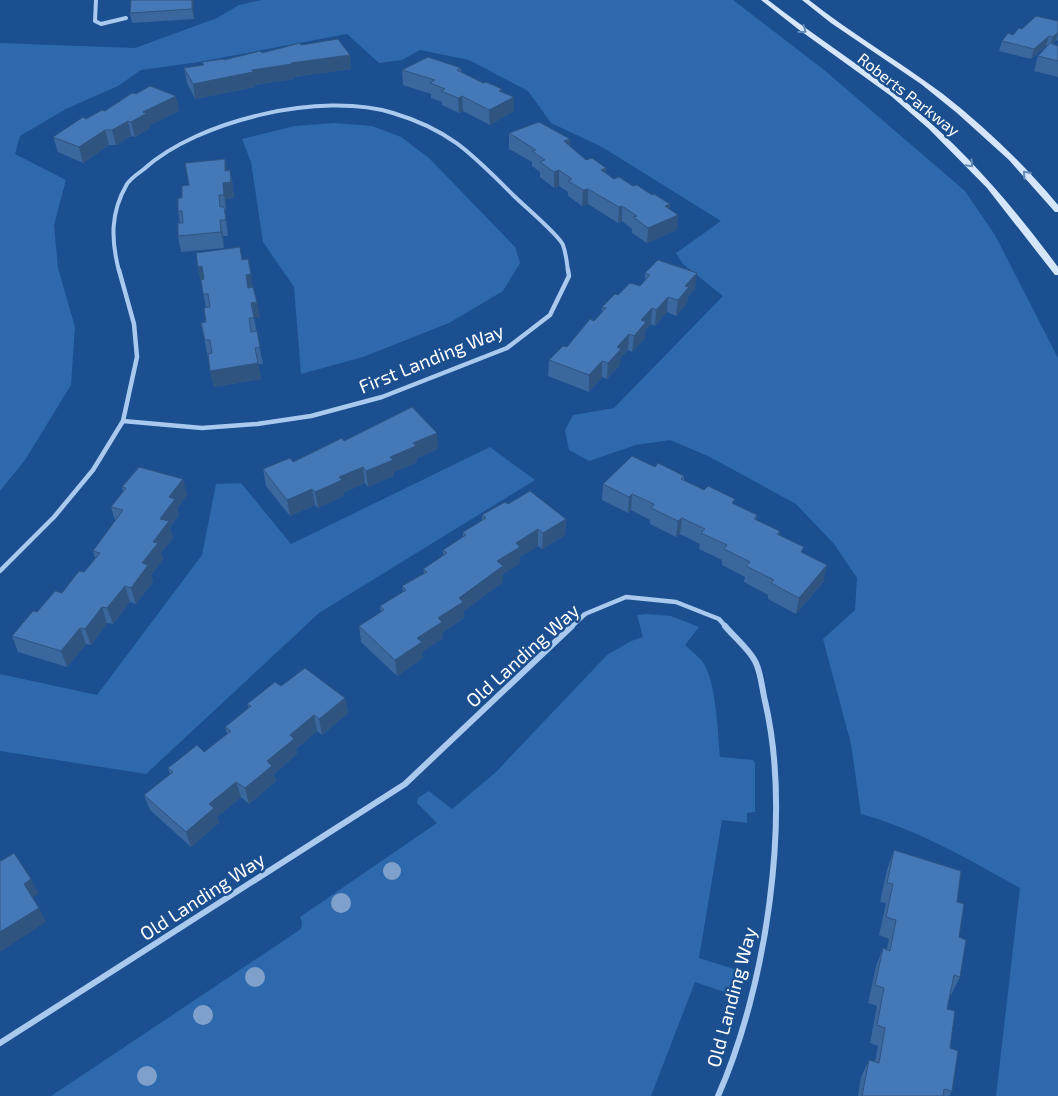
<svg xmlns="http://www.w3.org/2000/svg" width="1058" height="1096" font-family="'Exo 2',sans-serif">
	<rect width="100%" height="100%" fill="#1b4f8f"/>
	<path fill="#2e69ad" d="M261,0H733L823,69L965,191L995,235L1058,358V1096H996L1020,888C968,859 919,830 861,814L851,744L823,639L855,610L857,578L834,544L796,504L708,456L670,440L636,445L589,461L569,450L565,430L573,415L614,408L723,296L683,264L676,253L721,221L602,147L551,123L528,91L469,60L420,50L402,60L379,63L347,34L199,62L141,70L118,86L66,109L20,136L15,154L66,180L54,225L58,268L75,327L71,385L25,460L0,491V43L135,48L217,18L239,5Z
		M334,123L372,126L401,137L429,158L515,247L520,263L503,291L449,323L363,357L301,374L294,287L263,242L251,162L242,139L295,126Z
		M490,447L535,480L319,613L146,774L0,751V674L97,695L202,555L216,484L241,483L291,544Z
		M647,614L671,616L699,627L685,645C690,650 697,655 702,661C716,678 718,734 720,757L753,760L755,763V812L747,813V823L722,820L699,958L734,969C736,978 735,988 727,993L695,982L651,1096H51L301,929L302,922L300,917L437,823L417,803L418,798L429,791L452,809L496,772L607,655L631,641L643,637L637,615Z"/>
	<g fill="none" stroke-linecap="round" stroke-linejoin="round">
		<path stroke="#a9c9ee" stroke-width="4" d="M96,0L95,21L101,24L126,18
			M119,271C111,240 110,213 127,184C131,178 139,173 144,169C198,120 322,91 393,113C450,130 472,154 513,195C523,205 559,235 563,245C566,253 567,263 568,271"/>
		<path stroke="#a9c9ee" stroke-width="4.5" d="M119,270L134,324L137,357L123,421L202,428L257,424L311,416L382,397L507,348L550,315L569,276L568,270
			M0,571L54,517L93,470L123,421
			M571,627L585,614L626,597L676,602L719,619L726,627"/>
		<path stroke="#a9c9ee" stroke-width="6" d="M0,1043L405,784L572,626
			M718,1096C766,988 792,817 765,701C762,689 761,672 755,661C748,648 734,637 725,626"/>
		<path fill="#d6e6fa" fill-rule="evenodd" d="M761,0H768C815,37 866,68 912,107C968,153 1015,209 1058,267V275H1055L987,188L929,129L891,96L798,29Z
			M802,0H809C852,34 899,61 943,94C985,127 1024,164 1058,205V212H1055L1009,160L957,113L921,84L831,23Z"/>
	</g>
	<g fill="#7ea0ca">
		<circle cx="392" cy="871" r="9"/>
		<circle cx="341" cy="903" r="10"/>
		<circle cx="255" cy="977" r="10"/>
		<circle cx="203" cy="1015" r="10"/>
		<circle cx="147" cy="1076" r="10"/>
	</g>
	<path fill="#3a679d" d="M194,0V19L132,23L130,13Z
		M1058,32V41L1056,40L1053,44L1058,46V77L1034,71L1038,56L1047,46H1046L1031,59L999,51L1002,41L1013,35Z
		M301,45L350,55L351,69L294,77V79L255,85V87L195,99L187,83L184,68L203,65L202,62L224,60Z
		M461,68V72L483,83L502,89V92L514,111L490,125L463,111L459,113L442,105V102L431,98V94L403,85L402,70Z
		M179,111L150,125V128L135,137L131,136L116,145H109L83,163L58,152L53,137L86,119Z
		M509,133L570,146L586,160L606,168V173L614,179L652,195L670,204V209L677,230L647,243L632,233V229L622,221L618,223L588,204L582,206L568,196V192L559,186L554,188L540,177V172L532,166V162L509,149Z
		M230,170L233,186L234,198L226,199V210L225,211L228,236H223L224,248L181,252L178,236L180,223L178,211L182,198L189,185L227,171Z
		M242,260L253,287L260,318H254L263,364H258L261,379L214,387L201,323L206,322V308L198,267Z
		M645,273L695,289L688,296L687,303L676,316L667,312L655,326L651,324L645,330V338L632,352L628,350L620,358V365L607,379L602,377L589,392L548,376L549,360L567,347L594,321L602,312V307L618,295L640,286L645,280Z
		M344,441L438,449L417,458V462L394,472V476L368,487L365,483L343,493L344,496L318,508L315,505L290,516L266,486L263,469L293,462Z
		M655,467L684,476V480L757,515L756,520L780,531L779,535L803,553L824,581L796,614L768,599V595L744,582L745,577L722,565V560L699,549L700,544L680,534L676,537L650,524V520L631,510L628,513L602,500L603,484Z
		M122,487L187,495L177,508L179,515L170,527L173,538L161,553L163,559L151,575L153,582L136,604L130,602L113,624L107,623L91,645L86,644L67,667L18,652L12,636L37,612L62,593L84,572L95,558L93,551L115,521L111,507L123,492Z
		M508,504L566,519L565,535L542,549L538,546L520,557V563L503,574V582L464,611V618L443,632V638L422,652L423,658L397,676L361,642L359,626L381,612L380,606L403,592L402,586L424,573L423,569L443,556V550L463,537V532L482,520V515Z
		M281,686L345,698L348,713L322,735L317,731L296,749L297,754L274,774L276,781L249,804L241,797L217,817L219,823L191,847L150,810L144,795L170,774L168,768L204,752L227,734L225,727L249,709L247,704Z
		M894,850L957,902L960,977L951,995L950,994L947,1009L950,1048L952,1091L949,1096H858L861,1077L869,1060L875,1062L878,1046L870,1043L877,1006L868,1003L876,966L883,948L887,949L889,939L879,935L886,903L880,902L887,870Z"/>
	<path fill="#305480" d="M192,0H194V19L192,9Z
		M1058,32L1056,40L1050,47L1053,37Z
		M1049,36L1046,46L1031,59L1034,49Z
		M350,55L351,69L294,77V79L255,85V87L195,99L193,84L252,70L291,63Z
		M502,89V103L514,97V111L490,125L489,110L499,91Z
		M176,96L179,111L150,125V128L135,137L131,122L143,112Z
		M462,96L463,111L459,113L458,98Z
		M128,121L131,136L116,145L112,130Z
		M105,130L109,145L83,163L79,147Z
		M570,139V154L564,141Z
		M225,159L228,174L230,170L233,186L234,198L226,199V210L224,195L223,183L225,171Z
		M606,168L605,183L601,170Z
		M559,170V186L554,188V172Z
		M588,189V204L582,206L583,190Z
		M670,204L669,219L678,215L677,230L647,243L648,228L665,206Z
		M622,206V221L618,223L619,207Z
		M224,207L227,222L228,236L226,220Z
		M220,220L223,236L224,248L221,232Z
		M202,266L206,282H201L198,267Z
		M697,273L695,289L688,296L687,303L676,316L678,300L685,286Z
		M251,274L253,290L249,291L246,275Z
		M668,297L667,312L655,326L656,310Z
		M257,302L260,318H254L251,303Z
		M652,308L651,324L645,330V338L632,352L634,336L641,320Z
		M629,334L628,350L620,358V365L607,379L608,363L617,347Z
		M602,361V377L589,392V375Z
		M258,363L261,379L214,387L210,371Z
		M437,433L438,449L417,458V462L394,472V476L368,487L366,471L413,443Z
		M363,467L365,483L343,493L344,496L318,508L315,492L339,477Z
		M183,479L187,495L177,508L179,515L170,527L173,538L161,553L163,559L151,575L153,582L136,604L131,588L142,563L153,542L160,519L169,497Z
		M312,489L315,505L290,516L287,500Z
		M632,494L631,510L628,513L629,497Z
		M682,518L680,534L676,537L678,521Z
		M566,519L565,535L542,549L543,533Z
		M538,529V546L520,557V563L503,574V582L464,611V618L443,632V638L422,652L423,658L397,676L395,660L516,543Z
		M827,565L824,581L796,614L799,598Z
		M125,586L130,602L113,624L107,608Z
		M102,607L107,623L91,645L85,629Z
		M80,628L86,644L67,667L61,651Z
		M345,698L348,713L322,735L319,719Z
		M314,715L317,731L296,749L297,754L274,774L276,781L249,804L245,788L267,761L290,735Z
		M236,782L241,797L217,817L219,823L191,847L186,832L209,804Z
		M31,879L39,894L31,898L24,884Z
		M39,908L46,922L0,952V932Z"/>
	<path fill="#4478b7" stroke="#305480" d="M131,0H192V9L130,13Z
		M1036,16L1058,21V32L1053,37L1049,36L1034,49L1002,41L1008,33L1013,35L1019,28L1022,29Z
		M338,39L350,55L291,63L292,64L252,70L253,72L193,84L184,68L204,65L202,62L223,59L224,60L260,51L262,53L300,43L301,45Z
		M1050,43L1058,46V61L1038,56Z
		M428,57L461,68L457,70L483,83L486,82L502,89L499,91L514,97L489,110L462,96L458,98L441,91L445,89L430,83L435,80L402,70Z
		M150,86L176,96L143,112L147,113L131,122L128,121L112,130H105L79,147L53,137L83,117L86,119L102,110L105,111L132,93L136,94Z
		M539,122L570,139L564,141L586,160L592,158L606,168L601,170L614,179L619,177L633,186L637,185L652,195L654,194L670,204L665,206L678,215L648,228L633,217L637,216L622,206L619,207L588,189L583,190L568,181L572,179L559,170L554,172L540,162L545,160L532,151L536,150L509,133Z
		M225,159V171L230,170L231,182L223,183L224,195H219L220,207H224L226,220H220L221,232L178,236V223H183L182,211H178V198H182V186L189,185L185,163Z
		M240,247L242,260L248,259L251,274L246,275L248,288L253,287L257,302L251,303L254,318H249L251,332L257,331L260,347L255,348L258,363L210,371L208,354L212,353L210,340H205L201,323L206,322L204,308L210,307L208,294H203L201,280L204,279L202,266L198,267L196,253Z
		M658,260L697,273L685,286L689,287L678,300L668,297L656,310L652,308L641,320L646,322L634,336L629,334L617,347L621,349L608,363L602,361L589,375L549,360L563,346L567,347L590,319L594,321L606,308L602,307L615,294L618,295L630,283L640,286L650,275L645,273Z
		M412,407L437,433L413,443L416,446L390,457L393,460L366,471L363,467L339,477L342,480L315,492L312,489L287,500L263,469L290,458L293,462L342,438L344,441Z
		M632,456L655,467L658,463L684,476L681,479L704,490L708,486L735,499L732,503L757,515L754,519L780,531L777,534L804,547L801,552L827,565L799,598L771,583L774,580L746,566L750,562L724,549L727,545L701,533L705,529L682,518L678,521L651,508L654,504L632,494L629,497L603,484Z
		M139,467L183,479L169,497L175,499L160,519L169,521L153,542L158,543L142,563L148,565L131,588L125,586L107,608L102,607L85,629L80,628L61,651L12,636L33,611L37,612L55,591L62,593L79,571L84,572L100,553L93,551L123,510L111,507L126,488L122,487Z
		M530,491L566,519L543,533L538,529L516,543L520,547L497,561L503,566L459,598L463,602L438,618L442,622L417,638L422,642L395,660L359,626L384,610L380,606L406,590L402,586L427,572L423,569L447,553L443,550L466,535L463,532L486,518L482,515L505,502L508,504Z
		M305,668L345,698L319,719L314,715L290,735L294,739L267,761L272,766L245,788L236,782L209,804L214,808L186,832L144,795L173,772L168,768L197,745L204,752L231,731L225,727L251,706L247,704L275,682L281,686Z
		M894,850L961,871L957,902L964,904L959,937L966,940L960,977L954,975L947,1009L955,1011L950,1048L958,1051L952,1091L944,1089L943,1096H862L869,1060L879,1063L885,1028L877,1025L884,988L875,985L883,948L890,951L896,920L886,917L893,884L887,883Z
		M14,853L31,879L24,884L39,908L0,932V860L1,861Z"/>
	<defs><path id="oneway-chevron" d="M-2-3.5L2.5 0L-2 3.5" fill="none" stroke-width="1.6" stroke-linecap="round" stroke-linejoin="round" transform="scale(1.25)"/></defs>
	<g stroke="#668bba">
		<use href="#oneway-chevron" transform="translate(803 30) rotate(36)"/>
		<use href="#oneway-chevron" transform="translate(970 164) rotate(47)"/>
		<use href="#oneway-chevron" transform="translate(1026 174) rotate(-132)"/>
	</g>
	<g text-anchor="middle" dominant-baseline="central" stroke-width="5" stroke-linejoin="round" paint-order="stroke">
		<g font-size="16" fill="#fff" stroke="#1b4f8f">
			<text transform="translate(909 94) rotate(38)">Roberts Parkway</text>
		</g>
		<g font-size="19" fill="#fff" stroke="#1b4f8f">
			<text transform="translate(431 358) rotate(-22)">First Landing Way</text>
			<text transform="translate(522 655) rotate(-42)">Old Landing Way</text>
			<text transform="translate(202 896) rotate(-33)">Old Landing Way</text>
			<text transform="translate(731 997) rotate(-75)">Old Landing Way</text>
		</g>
	</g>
</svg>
